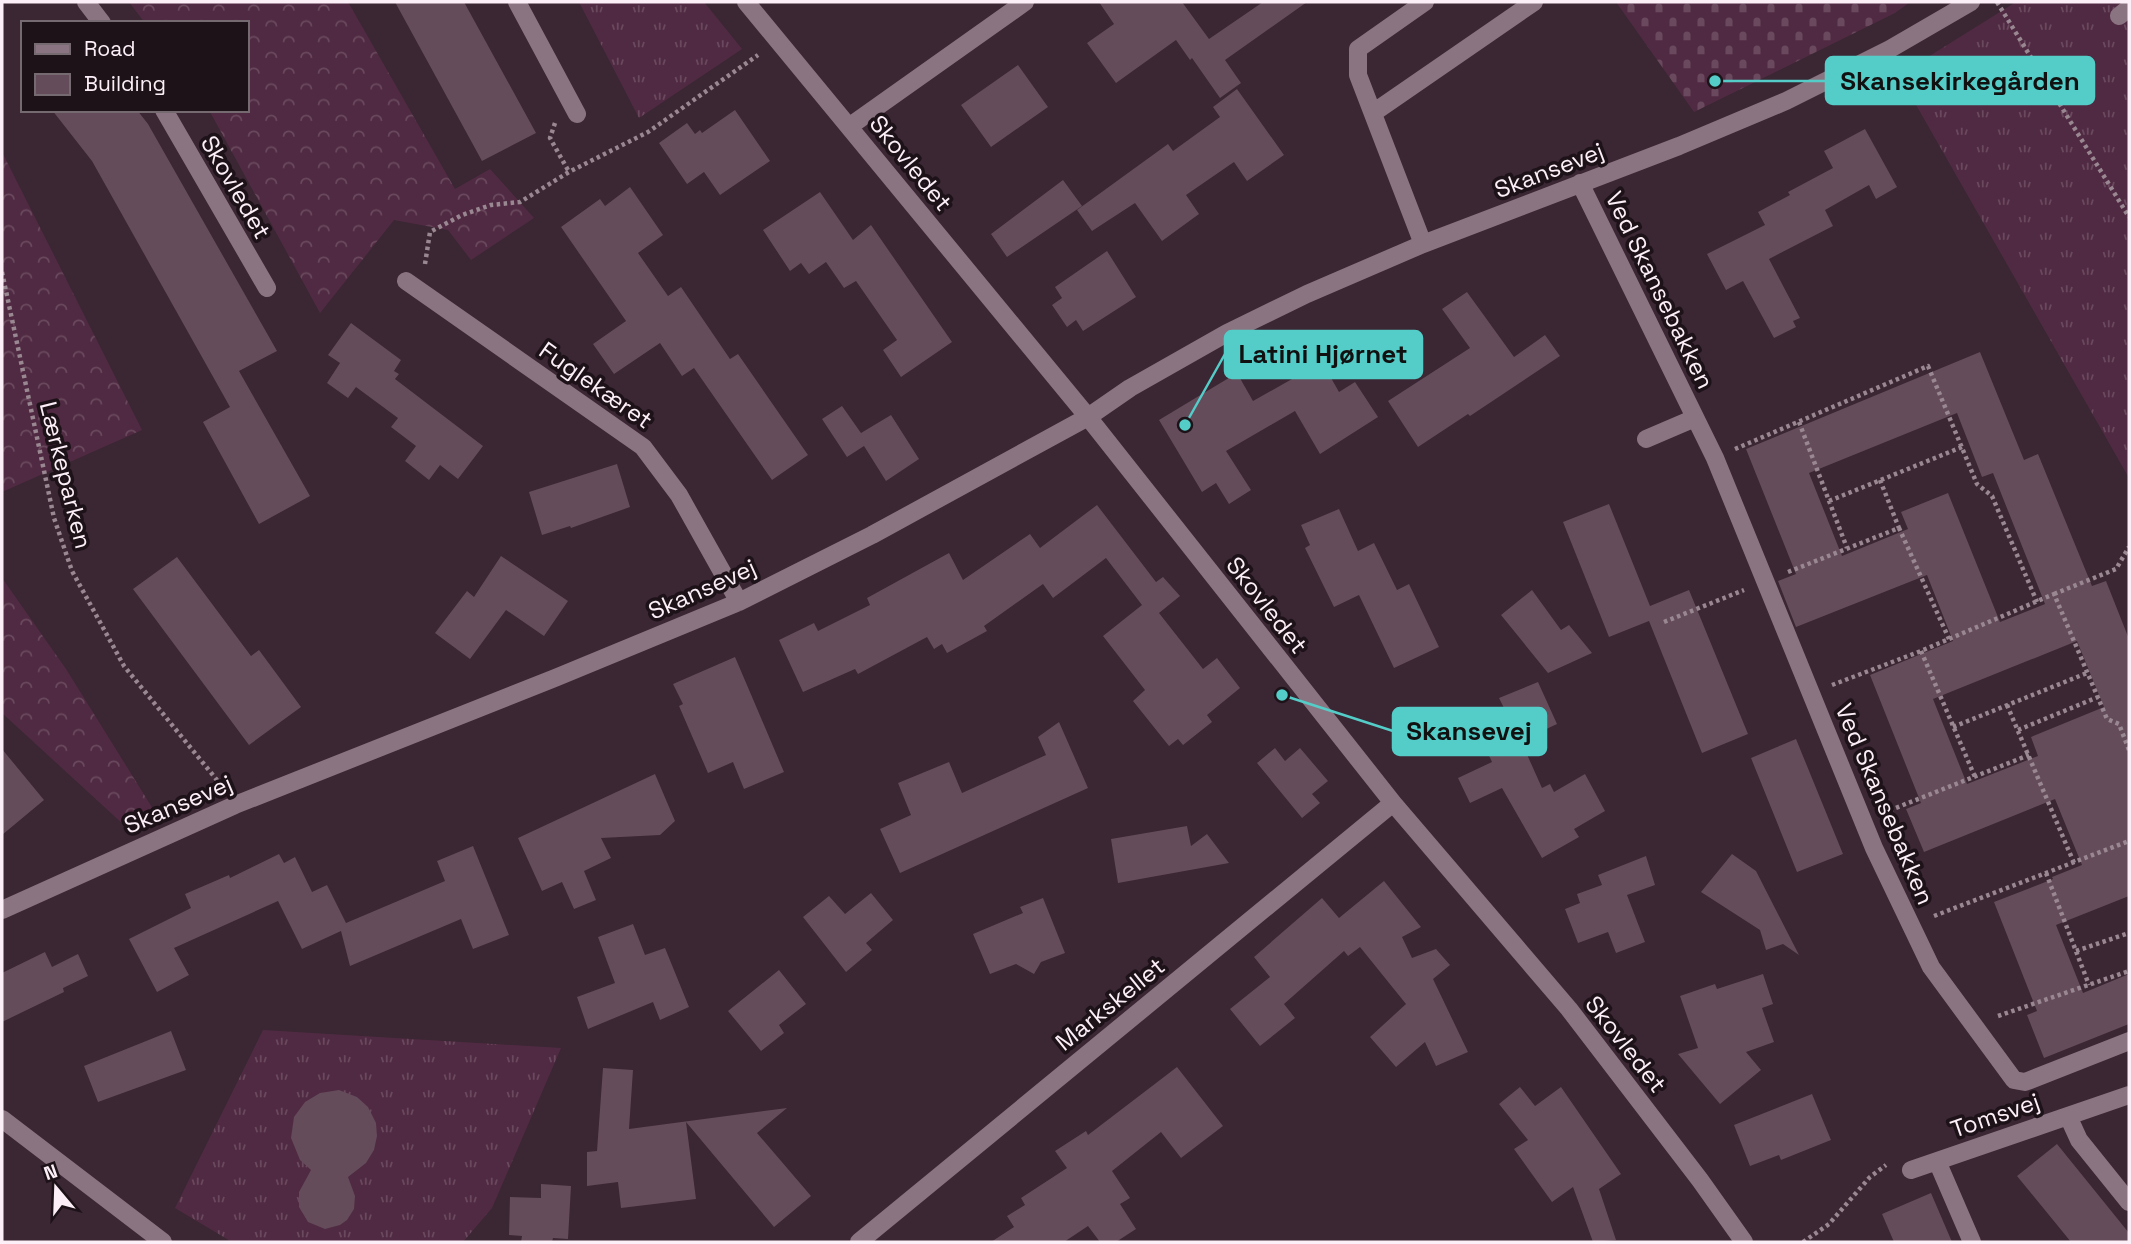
<svg xmlns="http://www.w3.org/2000/svg" width="2131" height="1244" font-family="'Space Grotesk',sans-serif">
	<defs>
		<pattern id="grass-tufts" width="24" height="20" patternUnits="userSpaceOnUse" patternTransform="scale(1.75)"><rect width="24" height="20" fill="#502a42"/><path d="M3 7l-1-3M5 7V3M7 7l1-3M15 17l-1-3M17 17v-4M19 17l1-3" fill="none" stroke="#6a495e"/></pattern>
		<pattern id="forest-crowns" width="20" height="18" patternUnits="userSpaceOnUse" patternTransform="scale(1.75)"><rect width="20" height="18" fill="#502a42"/><path d="M2 6a3 3 0 1 1 6 0M12 15a3 3 0 1 1 6 0" fill="none" stroke="#6a495e"/></pattern>
		<pattern id="cemetery-stones" width="16" height="16" patternUnits="userSpaceOnUse" patternTransform="scale(1.75)"><rect width="16" height="16" fill="#502a42"/><path d="M2 7V4a2 2 0 0 1 4 0v3zM10 15v-3a2 2 0 0 1 4 0v3z" fill="#6a495e"/></pattern>
	</defs>
	<rect width="100%" height="100%" fill="#3b2633"/>
	<path fill="url(#grass-tufts)" d="M579,2H704L742,49L639,118Z
		M2016,2H2129V478L1899,75Z
		M263,1030L561,1048L492,1208L463,1242H232L175,1208Z"/>
	<path fill="url(#forest-crowns)" d="M129,2H348L455,189L490,169L534,218L471,260L448,230L394,220L320,313L209,110H247V23H145Z
		M2,152L142,430L2,492V151Z
		M2,578L66,669L153,809L124,825L2,713Z"/>
	<path fill="url(#cemetery-stones)" d="M1616,2H1910L1895,13L1694,112Z"/>
	<path fill="#644c5b" fill-rule="evenodd" d="M395,2H464L536,133L482,161Z
		M1099,2H1182L1209,39L1263,2H1307L1225,60L1241,83L1220,98L1192,58L1190,60L1176,40L1116,83L1087,43L1114,24Z
		M1018,65L1048,107L991,147L961,105Z
		M1237,89L1284,155L1247,181L1234,162L1186,195L1199,214L1162,241L1135,203L1092,231L1077,210L1168,144L1173,151L1220,117L1213,107Z
		M52,110H137L148,124L277,351L239,371L310,496L259,524L203,422L230,407L92,161Z
		M735,110L770,161L720,195L704,172L687,184L659,143L687,123L695,134L700,130L702,133Z
		M1865,129L1897,187L1876,199L1869,185L1825,210L1833,226L1769,259L1800,318L1793,321L1796,327L1774,338L1743,281L1726,290L1707,254L1765,225L1758,212L1790,195L1788,192L1833,168L1824,151Z
		M1063,180L1082,206L1007,257L991,234Z
		M630,187L663,235L638,253L668,296L681,287L730,359L738,354L808,455L772,480L694,368L682,376L660,343L614,374L593,344L626,321L561,227L600,199L605,206Z
		M820,192L853,240L871,225L952,342L901,377L883,350L897,340L856,281L844,288L826,262L809,274L801,263L790,271L763,230Z
		M1107,251L1136,297L1083,331L1076,320L1067,327L1052,305L1062,298L1055,287Z
		M1467,292L1514,357L1545,335L1560,356L1470,416L1468,414L1418,447L1388,401L1470,348L1442,309Z
		M351,323L401,360L394,371L399,374L395,379L483,446L458,479L440,465L429,480L405,461L416,446L391,427L398,418L356,387L348,398L327,383L340,363L328,355Z
		M1980,352L2024,460L2038,454L2092,586L2106,581L2129,639V896L2056,925L2083,993L2129,974V1024L2044,1058L2027,1015L2037,1011L1994,902L2053,879L2052,877L2082,865L2055,799L1924,852L1906,809L1921,803L1870,675L1953,641L1927,575L1796,627L1778,581L1796,574L1746,449ZM1957,413L1982,477L1993,473L2045,604L2000,622L1948,493L1901,512L1908,529L1842,556L1809,473ZM2077,641L2104,707L2031,737L2038,756L1967,784L1933,699Z
		M1322,362L1339,392L1355,382L1378,417L1320,454L1295,411L1226,451L1251,490L1229,504L1216,483L1202,492L1159,420L1237,373L1253,401Z
		M842,406L861,433L891,415L919,459L886,481L864,446L847,457L822,419Z
		M617,464L630,507L571,528L570,526L542,535L529,492Z
		M1609,504L1650,606L1689,590L1748,734L1702,753L1649,621L1609,637L1563,522Z
		M1097,505L1156,582L1163,577L1180,596L1159,613L1203,669L1217,658L1240,688L1207,715L1212,722L1183,745L1178,739L1169,746L1133,701L1145,690L1103,636L1142,605L1106,558L1053,598L1043,584L984,626L987,631L947,653L942,644L934,649L927,637L858,674L855,669L803,692L779,640L814,623L818,631L870,605L867,598L949,553L963,580L1030,534L1040,548Z
		M1339,509L1358,551L1374,543L1397,590L1409,584L1439,647L1394,668L1359,595L1334,607L1305,548L1310,545L1301,525Z
		M501,556L568,601L544,636L506,610L470,659L435,633L467,591L474,597Z
		M177,557L251,656L259,650L301,707L249,745L133,589Z
		M1532,590L1561,630L1569,625L1592,653L1548,673L1501,615Z
		M735,657L784,772L744,789L733,762L708,773L679,706L683,704L673,684Z
		M1538,682L1557,724L1521,741L1542,788L1550,784L1554,792L1585,774L1605,811L1574,829L1579,837L1542,858L1502,788L1470,803L1458,778L1492,762L1478,732L1509,718L1499,698Z
		M1059,722L1088,788L900,873L880,829L911,815L898,783L949,762L962,793L1046,755L1038,737Z
		M1796,739L1843,854L1797,872L1751,758Z
		M1275,748L1285,761L1300,748L1328,781L1312,794L1320,803L1302,818L1257,763Z
		M2,749L44,800L2,835Z
		M655,774L675,821L660,835L601,838L611,858L584,871L596,900L574,909L562,882L542,891L518,838Z
		M1187,826L1191,846L1207,834L1229,863L1118,883L1111,839Z
		M473,846L509,935L473,949L461,919L350,966L341,931L302,949L278,901L174,948L189,975L157,992L129,939L191,908L185,894L229,875L230,878L279,854L284,863L295,857L312,892L327,885L346,923L445,881L437,861Z
		M1732,854L1756,871L1799,955L1783,944L1766,950L1760,930L1701,892Z
		M1646,856L1655,885L1627,895L1645,942L1616,953L1608,932L1578,943L1565,909L1580,903L1577,894L1602,885L1598,875Z
		M1384,881L1421,927L1402,937L1412,958L1436,949L1450,965L1433,979L1468,1052L1436,1066L1425,1042L1396,1067L1370,1037L1406,1004L1360,947L1348,956L1344,951L1284,1004L1295,1018L1260,1046L1230,1009L1270,977L1254,957L1322,898L1339,918Z
		M871,893L893,920L866,943L872,950L846,972L803,917L829,896L845,914Z
		M1043,898L1065,953L1041,962L1034,974L1016,964L990,974L973,934L1023,913L1020,907Z
		M633,924L645,955L665,948L689,1007L660,1020L653,1002L588,1029L577,997L615,983L598,937Z
		M45,952L52,967L78,954L88,976L63,988L64,992L2,1022V973Z
		M779,970L806,1004L779,1025L784,1033L761,1051L728,1011Z
		M1763,974L1773,1004L1762,1008L1774,1042L1746,1052L1761,1070L1720,1104L1678,1054L1698,1048L1680,996L1715,984L1717,989Z
		M171,1031L186,1070L98,1102L84,1066Z
		M1177,1067L1223,1126L1181,1158L1161,1132L1112,1171L1130,1198L1120,1204L1136,1229L1116,1242H1100L1088,1226L1064,1242H991L1014,1227L1007,1216L1025,1205L1021,1198L1067,1168L1055,1151L1086,1131L1088,1135Z
		M603,1068L633,1070L629,1129L787,1108L757,1133L811,1196L774,1227L686,1122L696,1199L621,1208L618,1182L587,1186V1152L597,1151Z
		M1520,1087L1535,1106L1561,1087L1621,1174L1599,1189L1616,1240L1593,1242L1573,1187L1552,1202L1514,1149L1528,1140L1499,1104Z
		M339,1090L357,1097L368,1107L376,1123L377,1136L374,1150L366,1163L348,1177L355,1196L354,1209L347,1220L340,1225L325,1229L308,1222L299,1207V1192L311,1170L300,1160L291,1138L294,1117L305,1102L320,1093Z
		M1812,1094L1831,1140L1781,1160L1779,1155L1750,1166L1734,1125Z
		M2057,1144L2129,1233V1242H2071L2017,1176Z
		M541,1184L571,1186L568,1239L553,1238L552,1242H521L522,1236L509,1235L510,1197L541,1198Z
		M1931,1193L1952,1242H1894L1882,1214Z"/>
	<g fill="none" stroke-linecap="round" stroke-linejoin="round">
		<path stroke="#998791" stroke-width="4.5" stroke-dasharray="3.5 3.5" stroke-linecap="butt" d="M1997,2L2129,217
			M555,123L550,138L569,172
			M425,264L430,232L462,215L491,205L520,202L569,172L648,132L758,55
			M2,272L54,518L72,571L124,666L221,785
			M1799,422L1847,548
			M1735,449L1928,366L1977,484L1992,496L2037,602
			M1880,480L1899,528
			M1829,501L1962,447
			M1788,572L1899,528L1949,639
			M2054,594L2116,569L2129,547
			M1664,622L1744,590
			M1921,651L1975,777
			M1832,685L1921,651L2054,594L2107,719L2119,724L2129,750
			M2007,705L2074,863
			M1953,727L2087,673
			M2018,730L2098,697
			M1883,813L2029,755
			M2046,873L2089,985
			M1934,916L2129,841
			M2076,951L2129,933
			M1998,1016L2129,971
			M1803,1242L1829,1224L1870,1177L1886,1165"/>
		<path stroke="#8b7482" stroke-width="18" d="M86,2L102,23
			M517,2L577,114
			M746,2L1088,417L1393,803L1569,1009L1700,1180L1744,1242
			M2119,16L2129,8
			M164,110L267,288
			M1373,113L1534,2
			M850,126L1025,2
			M1580,183L1715,458L1874,848L1931,967L2014,1080L2025,1082L2129,1041
			M1423,244L1358,75V49L1425,2
			M406,281L643,447L679,495L739,602
			M1646,439L1695,418
			M2,910L235,805L555,678L739,602L872,535L1088,417L1130,388L1227,333L1307,294L1423,244L1679,146L1786,101L1890,49L1971,2
			M2068,1116L2079,1140L2129,1202
			M2,1119L163,1242
			M1937,1161L1972,1242
			M1911,1170L2129,1095
			M859,1242L1393,803"/>
	</g>
	<g text-anchor="middle" dominant-baseline="central" stroke-width="7" stroke-linejoin="round" paint-order="stroke">
		<g font-size="24" fill="#fdeff7" stroke="#1c1218">
			<text transform="translate(911 163) rotate(51)">Skovledet</text>
			<text transform="translate(1549 170) rotate(-21)">Skansevej</text>
			<text transform="translate(236 187) rotate(60)">Skovledet</text>
			<text transform="translate(1660 290) rotate(64)">Ved Skansebakken</text>
			<text transform="translate(596 385) rotate(35)">Fuglekæret</text>
			<text transform="translate(66 475) rotate(76)">Lærkeparken</text>
			<text transform="translate(702 589) rotate(-24)">Skansevej</text>
			<text transform="translate(1267 605) rotate(52)">Skovledet</text>
			<text transform="translate(178 804) rotate(-23)">Skansevej</text>
			<text transform="translate(1885 804) rotate(67)">Ved Skansebakken</text>
			<text transform="translate(1110 1004) rotate(-39)">Markskellet</text>
			<text transform="translate(1626 1044) rotate(52)">Skovledet</text>
			<text transform="translate(1995 1115) rotate(-19)">Tomsvej</text>
		</g>
	</g>
	<path fill="none" stroke="#54cdc8" stroke-width="2.5" d="M1715 81L1826 81M1185 425L1225 354M1282 695L1393 731"/>
	<g fill="#54cdc8" stroke="#1c1218" stroke-width="2.5">
		<circle cx="1715" cy="81" r="7"/>
		<circle cx="1185" cy="425" r="7"/>
		<circle cx="1282" cy="695" r="7"/>
	</g>
	<g fill="#54cdc8" stroke="#54cdc8" stroke-width="2.5">
		<rect x="1826" y="57" width="268" height="47" rx="7"/>
		<rect x="1225" y="331" width="197" height="47" rx="7"/>
		<rect x="1393" y="708" width="153" height="47" rx="7"/>
	</g>
	<g font-size="26" text-anchor="middle" font-weight="bold" fill="#111">
		<text x="1960" y="90">Skansekirkegården</text>
		<text x="1323" y="363">Latini Hjørnet</text>
		<text x="1469" y="740">Skansevej</text>
	</g>
	<rect width="2131" height="1244" fill="none" stroke="#fdeff7" stroke-width="7"/>
	<rect x="21" y="21" width="228" height="91" fill="#1c1218" stroke="#766a71" stroke-width="2"/>
	<rect x="35" y="44" width="35" height="10" fill="#8b7482" stroke="#766a71" stroke-width="2"/>
	<text x="84" y="56" font-size="21" fill="#fdeff7">Road</text>
	<rect x="35" y="74" width="35" height="21" fill="#644c5b" stroke="#766a71" stroke-width="2"/>
	<text x="84" y="91" font-size="21" fill="#fdeff7">Building</text>
	<g transform="translate(56 1188) rotate(341)" stroke="#1c1218" stroke-width="5" paint-order="stroke">
	<path d="M0-5L12 26L0 18L-12 26Z" fill="#fdeff7"/>
	<text y="-10" font-size="19" font-weight="bold" text-anchor="middle" fill="#fdeff7">N</text>
	</g>
</svg>
